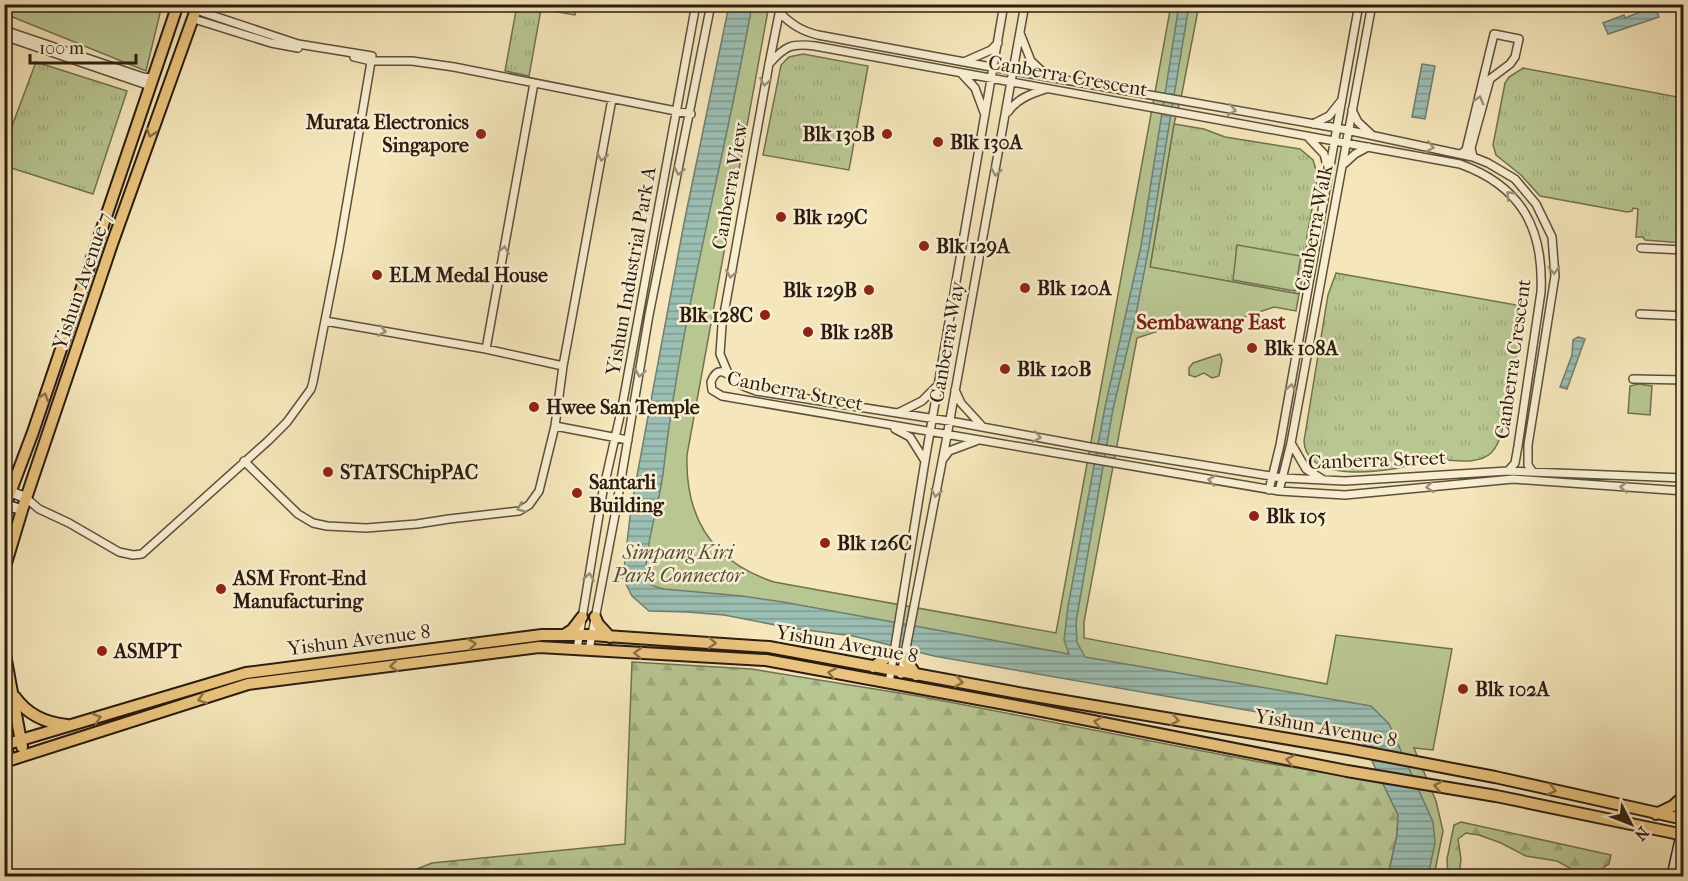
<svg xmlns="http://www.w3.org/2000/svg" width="1688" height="881" font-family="'IM FELL French Canon',serif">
	<defs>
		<pattern id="grass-tufts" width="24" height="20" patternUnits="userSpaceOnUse" patternTransform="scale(1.5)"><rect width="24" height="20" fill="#b8c692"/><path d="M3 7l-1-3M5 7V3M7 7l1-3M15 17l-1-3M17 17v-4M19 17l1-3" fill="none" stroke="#9eaa7d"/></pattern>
		<pattern id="forest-firs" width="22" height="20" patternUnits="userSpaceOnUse" patternTransform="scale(1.5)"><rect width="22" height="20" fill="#b8c692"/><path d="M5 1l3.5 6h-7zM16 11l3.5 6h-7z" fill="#9eaa7d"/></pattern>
		<pattern id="water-rules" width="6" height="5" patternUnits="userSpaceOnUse" patternTransform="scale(1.5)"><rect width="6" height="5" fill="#9cbfb4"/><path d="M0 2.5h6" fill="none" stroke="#7f9a91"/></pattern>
	</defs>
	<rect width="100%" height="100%" fill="#f5e7bb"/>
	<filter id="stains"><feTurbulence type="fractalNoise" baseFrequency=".00333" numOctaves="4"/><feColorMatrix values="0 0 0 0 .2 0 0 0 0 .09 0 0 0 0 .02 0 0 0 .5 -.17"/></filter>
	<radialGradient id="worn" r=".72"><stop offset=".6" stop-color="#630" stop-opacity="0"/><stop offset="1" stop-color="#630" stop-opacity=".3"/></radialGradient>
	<path fill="url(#grass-tufts)" stroke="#727151" stroke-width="1.5" d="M517,5H577L575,15L541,9L529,76L505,71Z
		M803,54L868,66L849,170L763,155L781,65L789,57Z
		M36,62L127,91L93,194L5,166V145Z
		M1523,68L1683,98V243L1645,240L1643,237H1636L1638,209L1633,208L1632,211L1627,212L1540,196L1521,175L1496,155L1493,145L1505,83L1509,77Z
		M1174,124L1204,129L1225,137L1300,149L1313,160L1318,176L1307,236L1306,259L1299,294L1150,267Z
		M1336,273L1527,307C1524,322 1522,338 1518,352C1516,358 1513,364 1511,370C1505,392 1508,437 1491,453C1476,467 1447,458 1429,460C1416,462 1405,467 1393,469C1366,473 1306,479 1304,441L1328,295Z"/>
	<path fill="url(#forest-firs)" stroke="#727151" stroke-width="1.5" d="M632,662L751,669L918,696L1265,763L1382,781L1398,815L1397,835L1388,876H399L432,863L625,844Z
		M1461,822L1611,855L1609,864L1604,867L1601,872L1603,876H1573L1570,868L1557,861L1526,856L1501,843L1479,835L1466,833L1458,839L1461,859L1459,876H1448L1447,859L1454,825Z"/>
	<path fill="#b8c692" stroke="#727151" stroke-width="1.5" d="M4,5L5,4L162,5L146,71L5,14Z
		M738,5H769L687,455C685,518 713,562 774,582L1056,633L1171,5H1199L1182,93L1174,124L1150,267L1299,294L1296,311L1274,307L1229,322L1200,317L1137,338L1084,622V638L1327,684L1336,635L1452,649L1433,750L1414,748L1436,801L1443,831L1434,876H1414L1423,827L1353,715L655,602L633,576Z
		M1237,245L1301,256L1295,291L1233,280Z
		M1220,354L1222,360L1219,376L1212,378L1204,373L1195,377L1189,375V368L1193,363Z
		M1638,384L1652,386L1650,415L1628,413L1630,386Z"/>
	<path fill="url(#water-rules)" stroke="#6f7e72" stroke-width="1.5" d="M729,5H752C725,159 682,310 664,466C661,496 651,525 647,556C647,561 645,568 645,574C646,585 655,587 664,589L742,596L783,602L1069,654L1064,640L1068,606L1105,407L1141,246L1179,5H1189L1149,247L1136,314L1113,409L1076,622L1077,642L1085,657L1371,706L1389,724L1433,822L1435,843L1428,876H1388L1397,835L1398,815L1358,732L1292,718L934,656L853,636L791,628L724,615L687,612L649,611L632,596L623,578L631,508L684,223Z
		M1655,6L1659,17L1608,34L1603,23L1624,15L1625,18Z
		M1422,64L1435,66L1425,119L1412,117Z
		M1578,337L1585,339L1567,389L1560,387L1572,355L1573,340Z"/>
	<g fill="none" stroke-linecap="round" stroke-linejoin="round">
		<defs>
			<path id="street" d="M780,13C792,25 802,31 818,35L986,66L1337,128L1473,157L1488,163L1515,179L1536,204L1552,237L1555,276L1528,445V465L1532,471
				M194,19L271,43L298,48
				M4,30L143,77L149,78L153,76
				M1020,33L1031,61L1045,74
				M4,36L150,86
				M354,57L371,61H412L454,67L691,114
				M966,61L991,50L998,43
				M769,64C785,46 791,43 815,46L1460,164C1521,186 1544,228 1541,292L1518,446L1515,463L1508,471
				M962,74L975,88L985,115
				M1352,110L1358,122L1372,135
				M1008,112C1017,99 1030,94 1046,89
				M1313,124L1329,116L1341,101
				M1308,137L1324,154L1328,170
				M1461,154L1466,150L1494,34L1519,39L1515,57L1510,64L1490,79L1471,148L1473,157
				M1344,164L1355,154L1368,147
				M1641,248L1684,250
				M1640,314L1684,316
				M325,321L486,349L563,366
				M486,349L534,83
				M728,373L720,354L722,325L769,64L781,4
				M1633,379L1684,380
				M955,390L961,403L982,426
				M898,413L922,401L939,384
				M555,426L628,440
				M895,429L910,437L925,461
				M1291,443L1306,469L1322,479
				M944,458L949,451L976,441
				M244,461L298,514L313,523L327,526L366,528L417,524L449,519L519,511L529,505L539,491L555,426L563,366L612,99
				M1684,478L1508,471L1345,481L1283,478L1090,447L955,422L756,391C752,389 746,388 742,385C732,379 719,360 711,382L712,390L722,396L1279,491L1345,495L1513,479L1684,491
				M1269,490L1280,445L1359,4
				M1279,491L1291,443L1372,4
				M26,498L39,509L69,523L119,552L133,555L142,554L268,441L287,422L311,389L313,382L339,249L372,56L298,44L196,10
				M577,649L603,491L622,407L696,4
				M589,650L615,515L649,315L711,4
				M901,674L947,436L1025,4
				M889,683L925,461L1004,4"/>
			<path id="secondary" d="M4,489L26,498
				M4,504L22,510
				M1672,876L1681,835"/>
			<path id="primary" d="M1681,478L1684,477
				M1682,490L1684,491
				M4,509L33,432L178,4
				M4,570L22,510L112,244L198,4
				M595,617L598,624L610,637
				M564,635L572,630L582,617
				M4,649L22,747
				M904,657L916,675
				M873,667L893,653
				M15,697C27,714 46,723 67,725
				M4,732L9,760
				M4,745L246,673L542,635H591L769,647L1035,696L1348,749L1495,777L1684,819
				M4,762L248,684L539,647L766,660L1032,709L1347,771L1496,796L1684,835
				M1656,814L1673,806L1684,796"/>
		</defs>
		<use href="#street" stroke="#5e4f3b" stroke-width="10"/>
		<use href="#secondary" stroke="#2c1c10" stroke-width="12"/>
		<use href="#primary" stroke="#2c1c10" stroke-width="14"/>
		<use href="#street" stroke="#f8efd3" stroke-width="7"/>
		<use href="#secondary" stroke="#f8efd3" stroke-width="9"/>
		<use href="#primary" stroke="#eac47e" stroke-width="10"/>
	</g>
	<defs><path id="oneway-chevron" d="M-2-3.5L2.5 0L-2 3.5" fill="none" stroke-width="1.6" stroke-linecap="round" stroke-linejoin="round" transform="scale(1.5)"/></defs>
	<g stroke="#9c907b">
		<use href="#oneway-chevron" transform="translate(765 82) rotate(100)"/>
		<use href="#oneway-chevron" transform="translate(1479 100) rotate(-75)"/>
		<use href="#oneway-chevron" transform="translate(1232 110) rotate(10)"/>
		<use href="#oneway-chevron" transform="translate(1430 147) rotate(12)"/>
		<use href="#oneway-chevron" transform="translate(602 157) rotate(101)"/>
		<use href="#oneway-chevron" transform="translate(679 171) rotate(102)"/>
		<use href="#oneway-chevron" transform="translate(996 172) rotate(100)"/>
		<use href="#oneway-chevron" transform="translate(1510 195) rotate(-133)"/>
		<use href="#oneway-chevron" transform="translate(504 250) rotate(-80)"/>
		<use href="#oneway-chevron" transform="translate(1554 270) rotate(88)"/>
		<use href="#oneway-chevron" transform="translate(731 274) rotate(100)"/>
		<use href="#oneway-chevron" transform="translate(382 331) rotate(10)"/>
		<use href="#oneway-chevron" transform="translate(640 373) rotate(100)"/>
		<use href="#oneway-chevron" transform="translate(1291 388) rotate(-80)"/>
		<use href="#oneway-chevron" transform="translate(1037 437) rotate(10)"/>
		<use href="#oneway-chevron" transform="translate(1212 480) rotate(-170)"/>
		<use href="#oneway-chevron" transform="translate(1430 487) rotate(175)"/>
		<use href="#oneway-chevron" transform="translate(1624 487) rotate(-176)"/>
		<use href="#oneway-chevron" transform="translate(936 493) rotate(101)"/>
		<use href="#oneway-chevron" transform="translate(521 508) rotate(156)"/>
		<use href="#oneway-chevron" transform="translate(589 577) rotate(-81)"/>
	</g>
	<g stroke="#8b7047">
		<use href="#oneway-chevron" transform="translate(151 133) rotate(109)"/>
		<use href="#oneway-chevron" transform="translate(44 397) rotate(-72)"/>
		<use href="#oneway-chevron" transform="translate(712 643) rotate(3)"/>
		<use href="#oneway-chevron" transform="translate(472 644) rotate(-7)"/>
		<use href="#oneway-chevron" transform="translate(638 653) rotate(-177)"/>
		<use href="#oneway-chevron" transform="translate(394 666) rotate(173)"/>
		<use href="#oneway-chevron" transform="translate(832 673) rotate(-169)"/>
		<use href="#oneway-chevron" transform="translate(959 682) rotate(10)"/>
		<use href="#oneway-chevron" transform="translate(202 699) rotate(162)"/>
		<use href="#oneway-chevron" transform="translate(97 718) rotate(-17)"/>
		<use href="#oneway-chevron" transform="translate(1175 720) rotate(10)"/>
		<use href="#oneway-chevron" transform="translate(1098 722) rotate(-169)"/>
		<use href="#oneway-chevron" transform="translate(1290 760) rotate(-169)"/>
		<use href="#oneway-chevron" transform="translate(1438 786) rotate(-170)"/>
		<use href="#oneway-chevron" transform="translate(1552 790) rotate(13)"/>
	</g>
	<g fill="#8f2418" stroke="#f8efd3" stroke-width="2">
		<circle cx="481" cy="134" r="6"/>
		<circle cx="887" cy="134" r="6"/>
		<circle cx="938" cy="142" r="6"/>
		<circle cx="781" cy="217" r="6"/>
		<circle cx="924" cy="246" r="6"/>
		<circle cx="377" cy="275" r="6"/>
		<circle cx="1025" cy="288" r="6"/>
		<circle cx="869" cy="290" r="6"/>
		<circle cx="765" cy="315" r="6"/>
		<circle cx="808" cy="332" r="6"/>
		<circle cx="1252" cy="348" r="6"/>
		<circle cx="1005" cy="369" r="6"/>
		<circle cx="534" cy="407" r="6"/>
		<circle cx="328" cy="472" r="6"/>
		<circle cx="577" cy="493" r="6"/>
		<circle cx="1254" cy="516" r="6"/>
		<circle cx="825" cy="543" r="6"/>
		<circle cx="221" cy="589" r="6"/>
		<circle cx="102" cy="651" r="6"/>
		<circle cx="1463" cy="689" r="6"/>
	</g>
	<g text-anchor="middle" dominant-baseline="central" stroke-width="5" stroke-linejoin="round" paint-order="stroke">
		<g font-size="20" fill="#2c1c10" stroke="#f8efd3">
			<text transform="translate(1068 76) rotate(10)">Canberra Crescent</text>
			<text transform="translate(730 186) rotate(-80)">Canberra View</text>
			<text transform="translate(1314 228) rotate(-79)">Canberra Walk</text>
			<text transform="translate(631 271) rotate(-80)">Yishun Industrial Park A</text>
			<text transform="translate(82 281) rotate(-71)">Yishun Avenue 7</text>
			<text transform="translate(947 342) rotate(-80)">Canberra Way</text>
			<text transform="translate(1513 359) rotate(-82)">Canberra Crescent</text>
			<text transform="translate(795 391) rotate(11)">Canberra Street</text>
			<text transform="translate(1377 460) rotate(-2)">Canberra Street</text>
			<text transform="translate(359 640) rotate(-7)">Yishun Avenue 8</text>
			<text transform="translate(847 644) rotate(10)">Yishun Avenue 8</text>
			<text transform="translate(1326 728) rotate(10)">Yishun Avenue 8</text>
		</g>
		<g font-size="20" font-weight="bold" fill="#2c1c10" stroke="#f8efd3" text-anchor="start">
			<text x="469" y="122" text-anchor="end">Murata Electronics<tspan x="469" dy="23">Singapore</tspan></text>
			<text x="875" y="134" text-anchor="end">Blk 130B</text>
			<text x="950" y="142">Blk 130A</text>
			<text x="793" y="217">Blk 129C</text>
			<text x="936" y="246">Blk 129A</text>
			<text x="389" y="275">ELM Medal House</text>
			<text x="1037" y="288">Blk 120A</text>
			<text x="857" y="290" text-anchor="end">Blk 129B</text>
			<text x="753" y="315" text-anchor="end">Blk 128C</text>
			<text x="820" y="332">Blk 128B</text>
			<text x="1264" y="348">Blk 108A</text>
			<text x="1017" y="369">Blk 120B</text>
			<text x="546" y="407">Hwee San Temple</text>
			<text x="340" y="472">STATSChipPAC</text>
			<text x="589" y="482">Santarli<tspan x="589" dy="23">Building</tspan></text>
			<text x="1266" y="516">Blk 105</text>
			<text x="837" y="543">Blk 126C</text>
			<text x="233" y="578">ASM Front-End<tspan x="233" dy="23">Manufacturing</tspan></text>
			<text x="114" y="651">ASMPT</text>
			<text x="1475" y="689">Blk 102A</text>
		</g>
		<g font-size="20" font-style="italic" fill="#564f37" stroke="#f8efd3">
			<text x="678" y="552">Simpang Kiri<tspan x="678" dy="23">Park Connector</tspan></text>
		</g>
		<g font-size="21" font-weight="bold" fill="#7a1f14" stroke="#f8efd3">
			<text x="1211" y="322">Sembawang East</text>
		</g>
	</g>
	<rect width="1688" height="881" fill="none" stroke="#f5e7bb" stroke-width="24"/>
	<rect x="6" y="6" width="1676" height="869" fill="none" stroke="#2c1c10" stroke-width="3"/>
	<rect x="12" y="12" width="1664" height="857" fill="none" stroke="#2c1c10" stroke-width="1.5"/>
	<g transform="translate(1631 824) rotate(132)" stroke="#f8efd3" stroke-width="4.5" paint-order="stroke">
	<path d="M0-4.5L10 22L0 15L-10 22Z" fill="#2c1c10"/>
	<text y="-9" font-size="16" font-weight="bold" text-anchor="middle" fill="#2c1c10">N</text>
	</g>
	<path d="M30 54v9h106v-9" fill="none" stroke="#2c1c10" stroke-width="3"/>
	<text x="39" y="54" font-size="18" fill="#2c1c10" stroke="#f8efd3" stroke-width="4.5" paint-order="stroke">100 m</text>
	<rect width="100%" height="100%" filter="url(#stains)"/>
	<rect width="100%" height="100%" fill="url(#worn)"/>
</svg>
